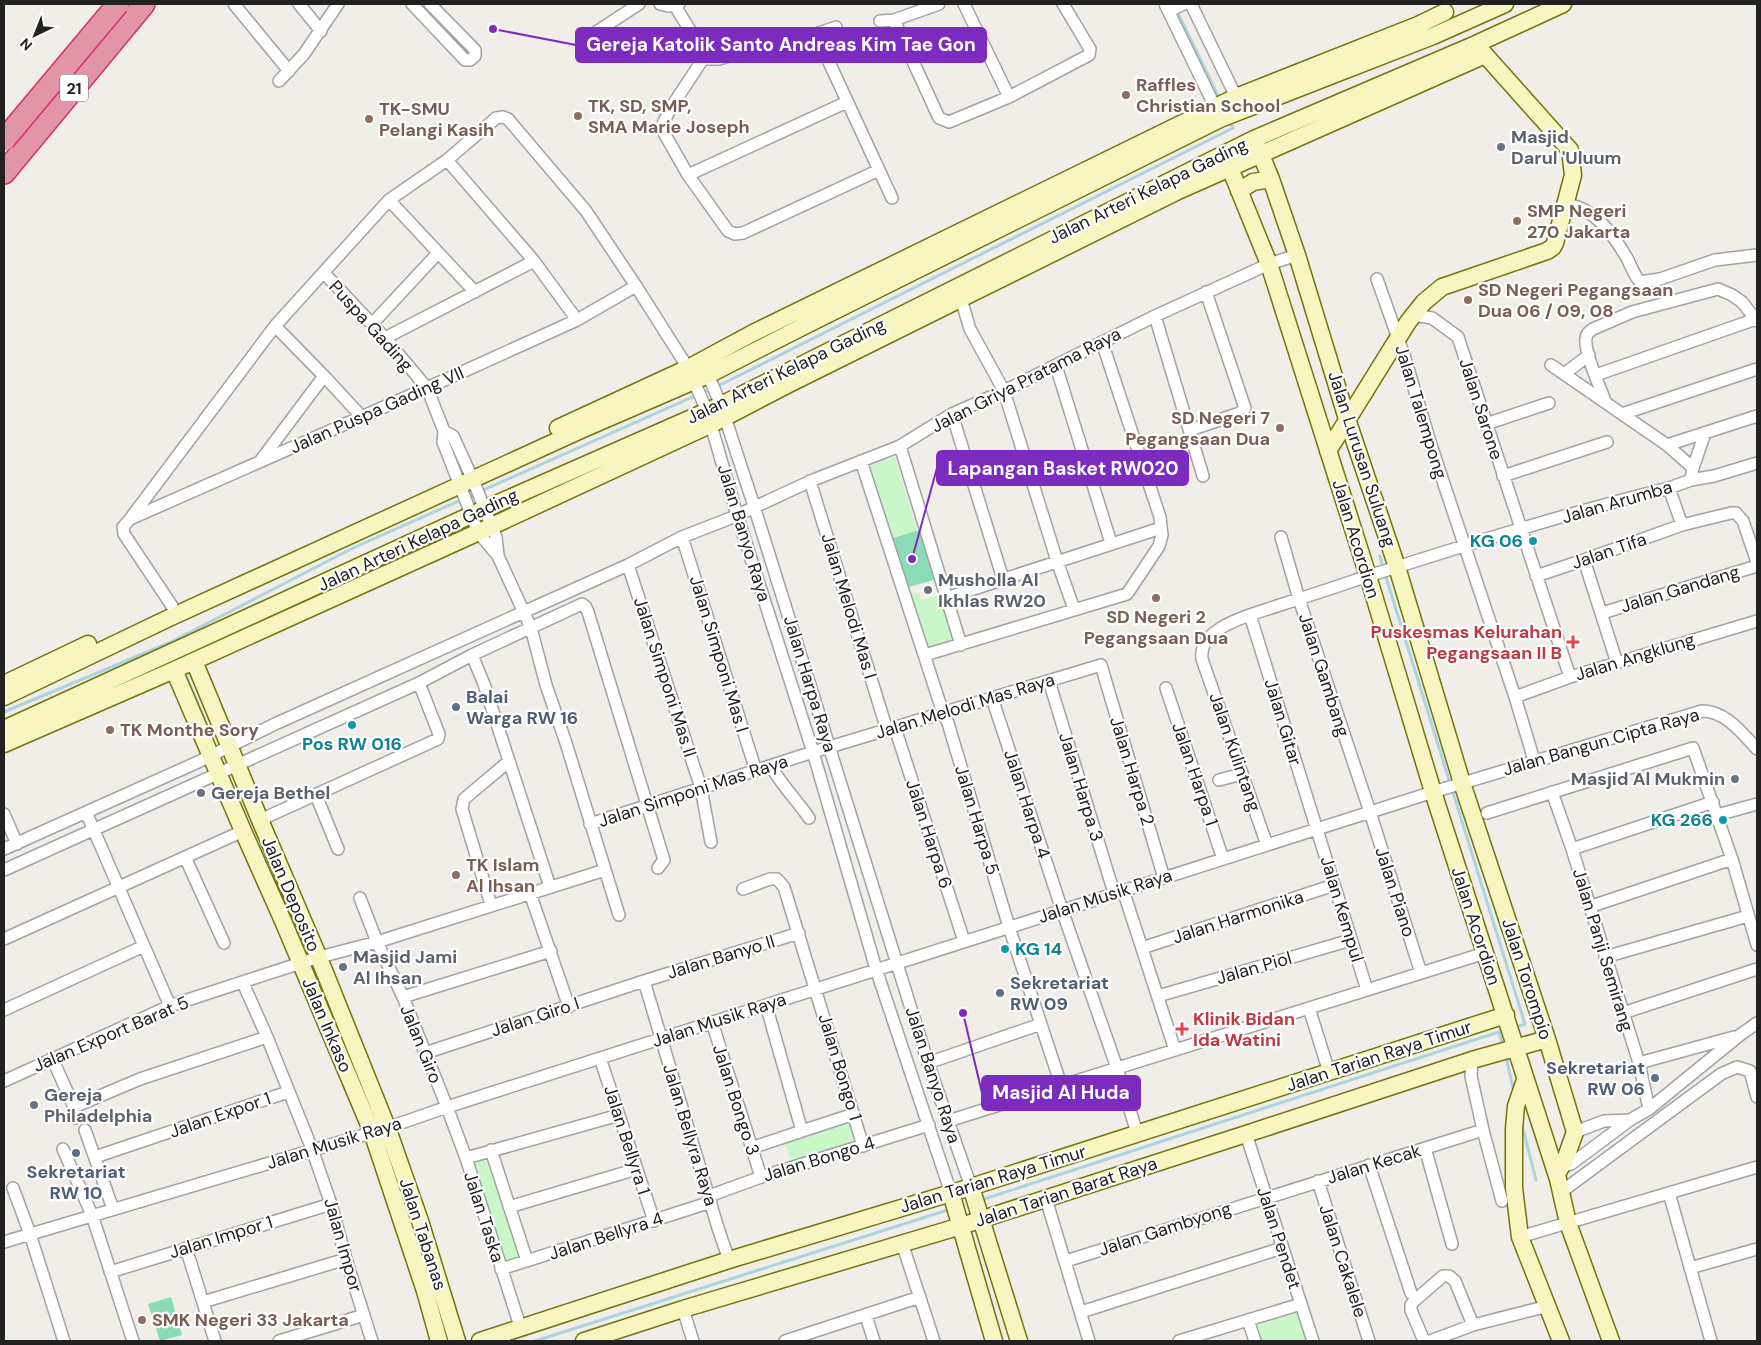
<svg xmlns="http://www.w3.org/2000/svg" width="1761" height="1345" font-family="'DM Sans',sans-serif">
	<rect width="100%" height="100%" fill="#f1ede8"/>
	<path fill="#c9f7ca" d="M895,457L917,531L891,539L869,466Z
		M940,587L957,642L928,651L910,595L919,593L921,600L939,595L937,588Z
		M853,1117L860,1144L795,1169L784,1142Z
		M487,1156L520,1257L499,1262L470,1161Z
		M1299,1309L1309,1341H1261L1255,1323Z"/>
	<path fill="#8bdbb7" d="M920,530L934,580L905,588L890,539Z
		M171,1297L182,1335L160,1341L148,1304Z"/>
	<g fill="none" stroke-linecap="round" stroke-linejoin="round">
		<path stroke="#abd4dc" stroke-width="3" d="M1177,11L1220,100
			M1380,556L1383,568
			M1385,574L1525,1024L1514,1028
			M184,671L204,718
			M4,712L171,642L353,548L724,383L1233,128L1230,122
			M257,843L272,872L283,902
			M1499,1032L1503,1046
			M1506,1057L1514,1092
			M1522,1125L1536,1180
			M404,1199L428,1274
			M981,1200L1505,1030
			M535,1341L951,1209"/>
		<defs>
			<path id="street" d="M234,4L289,71
				M299,4L321,31
				M412,4L465,60H470L475,56V50L430,4
				M660,4L668,6L679,4
				M964,4L1009,97
				M1165,4L1218,113
				M1191,4L1239,103
				M675,6L698,43L703,59
				M1169,11L1184,4
				M894,20L939,118L949,122L1009,97L1089,55L1090,49L1063,4
				M880,21L894,20L939,4
				M836,27L816,34L762,45L719,59H703L670,109L662,126L664,133L688,175L728,231L735,234L743,233L879,170
				M816,34L892,198
				M590,36L639,4
				M279,81L304,54L338,4
				M447,160L534,261L577,320
				M688,175L847,102
				M389,200L475,292
				M1566,204C1596,209 1612,233 1627,258C1631,266 1634,275 1640,282L1660,279L1715,260L1757,255
				M324,273L385,338L427,388L444,431L443,442L478,532L498,556L531,628L546,685L566,743L619,915
				M1377,279L1405,358L1430,442L1515,697L1534,760
				M961,299L970,329L1004,391L1057,561L1074,609
				M1414,315L1432,318L1458,337L1570,677
				M1155,316L1203,476
				M372,324L438,253
				M275,326L324,376L361,416
				M385,338L534,261
				M1551,365L1667,445L1693,468L1691,480
				M1056,366L1111,543
				M705,368L721,405L754,506L928,1063L971,1187
				M1564,374L1589,355
				M1596,375L1756,319
				M1605,401C1600,387 1584,352 1586,339C1586,334 1589,332 1593,329L1632,312L1718,289L1732,295L1742,302L1757,321
				M952,414L1003,579
				M1622,414L1757,369
				M1486,424L1549,403
				M1190,430L1240,413L1245,408L1206,292
				M444,431L453,436L473,480L496,537L498,555
				M1667,445L1757,416
				M900,446L961,645
				M261,460L324,376
				M861,461L943,713L948,723L1009,927L1061,1085
				M1693,468L1705,433
				M1503,476L1607,442
				M810,481L887,730
				M1669,488L1682,525
				M130,519L275,326L389,200L447,160L496,118L503,117L508,119L586,211L636,286L688,368L707,411L737,515L813,752L876,969L951,1193
				M682,537L756,771
				M1281,537L1299,599L1370,812L1421,973
				M1584,560L1617,663
				M628,565L701,788L711,842
				M1536,576L1584,560L1682,525L1731,513H1736L1743,521L1757,562
				M946,598L1161,528
				M172,606L124,534L123,527L130,519L427,388L577,320L636,286
				M1602,613L1757,566
				M1250,615L1367,990
				M472,655L484,684L550,887
				M925,655L1127,594L1159,546L1162,535L1160,517L1102,342
				M1049,681L1114,893
				M1166,688L1223,859
				M1515,697L1570,677L1757,621
				M992,698L1062,910L1117,1068L1137,1133
				M895,728L964,941
				M771,766C781,785 797,800 809,818
				M1219,780L1242,774
				M1552,792L1572,849L1639,1063L1649,1109
				M316,795L338,849
				M86,812L170,1006
				M1487,813L1693,748L1732,859L1757,945
				M4,814L17,844
				M1717,815L1757,804
				M260,820L438,739L439,734L419,683
				M590,824L813,752L1101,665L1164,878
				M1267,845L1202,659C1200,642 1212,633 1226,625C1243,616 1262,611 1280,605C1305,597 1330,589 1356,580C1459,547 1564,514 1669,488L1691,480L1714,476L1757,463
				M4,849L198,762L275,724L628,565L682,537L731,518L813,480L900,446L952,414L1004,391L1155,316L1269,264L1297,255
				M1572,849L1713,802
				M185,857L224,943
				M4,870L419,683L472,655L582,604L585,606L588,612L664,860L658,868
				M743,889L770,879H777L784,887L863,1146
				M1123,890L1175,1050
				M530,893L569,1007
				M360,898L377,942L403,997L447,1107L466,1158L521,1329
				M491,905L462,809L464,799L508,762
				M1589,907L1732,859
				M4,939L243,831
				M1142,948L1334,885
				M1605,957L1748,916
				M644,981L718,1228L729,1260
				M243,983L267,1037L312,1149L331,1204L346,1259L372,1341
				M1158,996L1351,940
				M403,997L551,951
				M1309,1008L1329,1072
				M4,1010L144,946
				M1623,1013L1757,969
				M712,1022L761,1177
				M425,1053L644,981L799,933
				M52,1058L74,1107L75,1118
				M600,1058L654,1221
				M1472,1060L1471,1076L1483,1130L1502,1201
				M928,1063L1041,1024
				M1639,1063L1734,1037
				M4,1081L172,1005L316,958L377,942L605,870
				M74,1107L140,1079L267,1037
				M948,1121L1485,953
				M85,1130L113,1209
				M802,1131L854,1114
				M1575,1132L1604,1121L1630,1120
				M1246,1134L1313,1341
				M751,1148L802,1131L766,1005
				M1425,1148L1452,1244
				M63,1149L92,1215L133,1341
				M491,1150L527,1261
				M95,1157L288,1092
				M466,1158L619,1115
				M1369,1165L1411,1293
				M1560,1167L1571,1164L1630,1120L1649,1109L1740,1035L1757,1023
				M1318,1181L1369,1341
				M13,1188L30,1234L64,1341
				M1561,1192L1721,1074L1737,1067L1750,1071L1757,1097
				M1669,1193L1711,1341
				M709,1196L761,1177L929,1125
				M1046,1199L1089,1341
				M509,1207L637,1169
				M1520,1237L1757,1167
				M4,1242L384,1129L447,1107L1433,792L1702,711C1726,711 1742,733 1757,749
				M902,1243L934,1341
				M186,1248L215,1341
				M1066,1261L1483,1130
				M1690,1268L1757,1249
				M501,1269L711,1202
				M110,1272L331,1204
				M203,1302L346,1259
				M683,1309L693,1341
				M1081,1312L1282,1248
				M866,1316L874,1341
				M1248,1320L1255,1341
				M279,1341L364,1315
				M785,1341L920,1297
				M1179,1341L1301,1304
				M1424,1341L1411,1310V1305L1414,1301L1443,1276H1449L1455,1281L1473,1325
				M1430,1341L1473,1325L1548,1306"/>
			<path id="secondary" d="M1256,143L1271,179L1297,255L1347,419L1397,567L1462,783L1547,1039L1575,1132L1565,1160L1557,1174
				M1230,168L1269,264L1368,576L1433,792L1558,1179L1568,1223L1611,1341
				M1239,191L1253,182L1271,179
				M558,428L688,368L753,333L1236,97L1418,25L1445,12
				M1328,451L1408,322L1424,302L1442,287L1547,251L1553,247L1555,243L1573,175L1570,150L1479,48
				M194,661L260,820L319,958L387,1127L420,1221L457,1341
				M174,670L243,831L283,921L372,1132L425,1291L439,1341
				M4,684L88,644
				M4,697L169,618L583,429L708,375L806,325L1220,119L1433,36L1505,4
				M4,729L471,515L721,405L1254,139L1476,44L1563,4
				M4,744L174,670L492,526L712,424L789,384L1178,191L1485,55
				M1525,1080L1516,1106L1514,1129V1188L1520,1237L1561,1341
				M971,1187L1019,1341
				M951,1193L994,1341
				M480,1341L729,1260L971,1187L1506,1015
				M584,1341L683,1309L961,1226L1246,1134L1472,1060L1547,1039"/>
			<path id="highway" d="M4,173L144,4"/>
		</defs>
		<use href="#street" stroke="#a2a2a2" stroke-width="14"/>
		<use href="#secondary" stroke="#71750b" stroke-width="19"/>
		<use href="#highway" stroke="#d33173" stroke-width="24"/>
		<use href="#street" stroke="#fff" stroke-width="11"/>
		<use href="#secondary" stroke="#f7f6c0" stroke-width="16"/>
		<use href="#highway" stroke="#e395a8" stroke-width="21"/>
		<defs>
			<path id="highway-bridge" d="M4,140L118,4"/>
		</defs>
		<use href="#highway-bridge" stroke="#d33173" stroke-width="24" stroke-linecap="butt"/>
		<use href="#highway-bridge" stroke="#e395a8" stroke-width="21"/>
	</g>
	<g fill="#8d6e63" stroke="#fff" stroke-width="2">
		<circle cx="1126" cy="95" r="5"/>
		<circle cx="578" cy="116" r="5"/>
		<circle cx="369" cy="119" r="5"/>
		<circle cx="1517" cy="221" r="5"/>
		<circle cx="1468" cy="300" r="5"/>
		<circle cx="1280" cy="428" r="5"/>
		<circle cx="1156" cy="598" r="5"/>
		<circle cx="110" cy="730" r="5"/>
		<circle cx="456" cy="875" r="5"/>
		<circle cx="142" cy="1320" r="5"/>
	</g>
	<g fill="#6b7280" stroke="#fff" stroke-width="2">
		<circle cx="1501" cy="147" r="5"/>
		<circle cx="928" cy="590" r="5"/>
		<circle cx="1735" cy="779" r="5"/>
		<circle cx="201" cy="793" r="5"/>
		<circle cx="343" cy="967" r="5"/>
		<circle cx="34" cy="1105" r="5"/>
	</g>
	<g fill="#0f9aa8" stroke="#fff" stroke-width="2">
		<circle cx="1533" cy="541" r="5"/>
		<circle cx="352" cy="725" r="5"/>
		<circle cx="1723" cy="820" r="5"/>
		<circle cx="1005" cy="949" r="5"/>
	</g>
	<g fill="#e0444e" stroke="#fff" stroke-width="2">
		<path d="M1570.5 634.5h5v5h5v5h-5v5h-5v-5h-5v-5h5z"/>
		<path d="M1179.5 1021.5h5v5h5v5h-5v5h-5v-5h-5v-5h5z"/>
	</g>
	<g fill="#5c6f8a" stroke="#fff" stroke-width="2">
		<circle cx="456" cy="707" r="5"/>
		<circle cx="1000" cy="993" r="5"/>
		<circle cx="1655" cy="1078" r="5"/>
		<circle cx="76" cy="1153" r="5"/>
	</g>
	<g text-anchor="middle" dominant-baseline="central" stroke-width="4.5" stroke-linejoin="round" paint-order="stroke">
		<rect fill="#fff" stroke="#646464" stroke-width="1" x="60" y="74.5" width="28" height="27" rx="4"/>
		<g font-size="16" font-weight="bold" fill="#212121">
			<text x="74" y="88">21</text>
		</g>
		<g font-size="18" font-weight="bold" fill="#785e54" stroke="#fff" text-anchor="start">
			<text x="1136" y="85">Raffles<tspan x="1136" dy="21">Christian School</tspan></text>
			<text x="588" y="106">TK, SD, SMP,<tspan x="588" dy="21">SMA Marie Joseph</tspan></text>
			<text x="379" y="109">TK-SMU<tspan x="379" dy="21">Pelangi Kasih</tspan></text>
			<text x="1527" y="211">SMP Negeri<tspan x="1527" dy="21">270 Jakarta</tspan></text>
			<text x="1478" y="290">SD Negeri Pegangsaan<tspan x="1478" dy="21">Dua 06 / 09, 08</tspan></text>
			<text x="1270" y="418" text-anchor="end">SD Negeri 7<tspan x="1270" dy="21">Pegangsaan Dua</tspan></text>
			<text x="1156" y="617" text-anchor="middle">SD Negeri 2<tspan x="1156" dy="21">Pegangsaan Dua</tspan></text>
			<text x="120" y="730">TK Monthe Sory</text>
			<text x="466" y="865">TK Islam<tspan x="466" dy="21">Al Ihsan</tspan></text>
			<text x="152" y="1320">SMK Negeri 33 Jakarta</text>
		</g>
		<g font-size="18" font-weight="bold" fill="#5b616d" stroke="#fff" text-anchor="start">
			<text x="1511" y="137">Masjid<tspan x="1511" dy="21">Darul 'Uluum</tspan></text>
			<text x="938" y="580">Musholla Al<tspan x="938" dy="21">Ikhlas RW20</tspan></text>
			<text x="1725" y="779" text-anchor="end">Masjid Al Mukmin</text>
			<text x="211" y="793">Gereja Bethel</text>
			<text x="353" y="957">Masjid Jami<tspan x="353" dy="21">Al Ihsan</tspan></text>
			<text x="44" y="1095">Gereja<tspan x="44" dy="21">Philadelphia</tspan></text>
		</g>
		<g font-size="18" fill="#212121" stroke="#fff">
			<text transform="translate(1148 191) rotate(-26)">Jalan Arteri Kelapa Gading</text>
			<text transform="translate(371 326) rotate(48)">Puspa Gading</text>
			<text transform="translate(786 371) rotate(-26)">Jalan Arteri Kelapa Gading</text>
			<text transform="translate(1026 380) rotate(-27)">Jalan Griya Pratama Raya</text>
			<text transform="translate(1481 409) rotate(72)">Jalan Sarone</text>
			<text transform="translate(377 410) rotate(-24)">Jalan Puspa Gading VII</text>
			<text transform="translate(1421 412) rotate(73)">Jalan Talempong</text>
			<text transform="translate(1362 459) rotate(72)">Jalan Lurusan Suluang</text>
			<text transform="translate(1617 502) rotate(-16)">Jalan Arumba</text>
			<text transform="translate(744 533) rotate(73)">Jalan Banyo Raya</text>
			<text transform="translate(1356 539) rotate(73)">Jalan Acordion</text>
			<text transform="translate(418 540) rotate(-25)">Jalan Arteri Kelapa Gading</text>
			<text transform="translate(1609 551) rotate(-19)">Jalan Tifa</text>
			<text transform="translate(1680 589) rotate(-17)">Jalan Gandang</text>
			<text transform="translate(849 606) rotate(73)">Jalan Melodi Mas I</text>
			<text transform="translate(719 654) rotate(73)">Jalan Simponi Mas I</text>
			<text transform="translate(1635 657) rotate(-17)">Jalan Angklung</text>
			<text transform="translate(1324 675) rotate(72)">Jalan Gambang</text>
			<text transform="translate(665 677) rotate(72)">Jalan Simponi Mas II</text>
			<text transform="translate(810 684) rotate(73)">Jalan Harpa Raya</text>
			<text transform="translate(965 706) rotate(-17)">Jalan Melodi Mas Raya</text>
			<text transform="translate(1283 722) rotate(73)">Jalan Gitar</text>
			<text transform="translate(1601 742) rotate(-16)">Jalan Bangun Cipta Raya</text>
			<text transform="translate(1235 752) rotate(71)">Jalan Kulintang</text>
			<text transform="translate(1132 771) rotate(73)">Jalan Harpa 2</text>
			<text transform="translate(1195 774) rotate(71)">Jalan Harpa 1</text>
			<text transform="translate(1081 787) rotate(73)">Jalan Harpa 3</text>
			<text transform="translate(693 791) rotate(-18)">Jalan Simponi Mas Raya</text>
			<text transform="translate(1027 804) rotate(72)">Jalan Harpa 4</text>
			<text transform="translate(977 820) rotate(73)">Jalan Harpa 5</text>
			<text transform="translate(929 834) rotate(72)">Jalan Harpa 6</text>
			<text transform="translate(1395 892) rotate(72)">Jalan Piano</text>
			<text transform="translate(291 894) rotate(67)">Jalan Deposito</text>
			<text transform="translate(1105 896) rotate(-18)">Jalan Musik Raya</text>
			<text transform="translate(1342 909) rotate(73)">Jalan Kempul</text>
			<text transform="translate(1238 917) rotate(-18)">Jalan Harmonika</text>
			<text transform="translate(1476 926) rotate(72)">Jalan Acordion</text>
			<text transform="translate(1603 950) rotate(73)">Jalan Panji Semirang</text>
			<text transform="translate(721 957) rotate(-17)">Jalan Banyo II</text>
			<text transform="translate(1254 968) rotate(-16)">Jalan Piol</text>
			<text transform="translate(1527 979) rotate(72)">Jalan Torompio</text>
			<text transform="translate(535 1017) rotate(-18)">Jalan Giro I</text>
			<text transform="translate(719 1020) rotate(-18)">Jalan Musik Raya</text>
			<text transform="translate(327 1025) rotate(67)">Jalan Inkaso</text>
			<text transform="translate(111 1034) rotate(-23)">Jalan Export Barat 5</text>
			<text transform="translate(421 1044) rotate(68)">Jalan Giro</text>
			<text transform="translate(1379 1056) rotate(-18)">Jalan Tarian Raya Timur</text>
			<text transform="translate(840 1067) rotate(73)">Jalan Bongo 1</text>
			<text transform="translate(933 1075) rotate(72)">Jalan Banyo Raya</text>
			<text transform="translate(736 1100) rotate(72)">Jalan Bongo 3</text>
			<text transform="translate(220 1115) rotate(-19)">Jalan Expor 1</text>
			<text transform="translate(690 1135) rotate(73)">Jalan Bellyra Raya</text>
			<text transform="translate(627 1140) rotate(72)">Jalan Bellyra 1</text>
			<text transform="translate(334 1143) rotate(-17)">Jalan Musik Raya</text>
			<text transform="translate(819 1159) rotate(-17)">Jalan Bongo 4</text>
			<text transform="translate(1374 1164) rotate(-17)">Jalan Kecak</text>
			<text transform="translate(993 1179) rotate(-17)">Jalan Tarian Raya Timur</text>
			<text transform="translate(1066 1192) rotate(-18)">Jalan Tarian Barat Raya</text>
			<text transform="translate(484 1217) rotate(72)">Jalan Taska</text>
			<text transform="translate(1165 1229) rotate(-18)">Jalan Gambyong</text>
			<text transform="translate(423 1234) rotate(72)">Jalan Tabanas</text>
			<text transform="translate(606 1236) rotate(-18)">Jalan Bellyra 4</text>
			<text transform="translate(221 1237) rotate(-17)">Jalan Impor 1</text>
			<text transform="translate(1279 1238) rotate(72)">Jalan Pendet</text>
			<text transform="translate(343 1245) rotate(74)">Jalan Impor</text>
			<text transform="translate(1343 1261) rotate(72)">Jalan Cakalele</text>
		</g>
		<g font-size="18" font-weight="bold" fill="#0d838f" stroke="#fff" text-anchor="end">
			<text x="1523" y="541">KG 06</text>
			<text x="352" y="744" text-anchor="middle">Pos RW 016</text>
			<text x="1713" y="820">KG 266</text>
			<text x="1015" y="949" text-anchor="start">KG 14</text>
		</g>
		<g font-size="18" font-weight="bold" fill="#be3a42" stroke="#fff" text-anchor="end">
			<text x="1562" y="632">Puskesmas Kelurahan<tspan x="1562" dy="21">Pegangsaan II B</tspan></text>
			<text x="1193" y="1019" text-anchor="start">Klinik Bidan<tspan x="1193" dy="21">Ida Watini</tspan></text>
		</g>
		<g font-size="18" font-weight="bold" fill="#4e5e75" stroke="#fff" text-anchor="start">
			<text x="466" y="697">Balai<tspan x="466" dy="21">Warga RW 16</tspan></text>
			<text x="1010" y="983">Sekretariat<tspan x="1010" dy="21">RW 09</tspan></text>
			<text x="1645" y="1068" text-anchor="end">Sekretariat<tspan x="1645" dy="21">RW 06</tspan></text>
			<text x="76" y="1172" text-anchor="middle">Sekretariat<tspan x="76" dy="21">RW 10</tspan></text>
		</g>
	</g>
	<path fill="none" stroke="#7b2cbf" stroke-width="2" d="M493 29L576 45M912 559L937 468M963 1013L982 1093"/>
	<g fill="#7b2cbf" stroke="#fff" stroke-width="2">
		<circle cx="493" cy="29" r="5"/>
		<circle cx="912" cy="559" r="5"/>
		<circle cx="963" cy="1013" r="5"/>
	</g>
	<g fill="#7b2cbf" stroke="#7b2cbf" stroke-width="2">
		<rect x="576" y="28" width="410" height="34" rx="5"/>
		<rect x="937" y="451" width="251" height="34" rx="5"/>
		<rect x="982" y="1076" width="158" height="34" rx="5"/>
	</g>
	<g font-size="19" text-anchor="middle" font-weight="bold" fill="#fff">
		<text x="781" y="51">Gereja Katolik Santo Andreas Kim Tae Gon</text>
		<text x="1063" y="475">Lapangan Basket RW020</text>
		<text x="1061" y="1099">Masjid Al Huda</text>
	</g>
	<rect width="1761" height="1345" fill="none" stroke="#212121" stroke-width="10"/>
	<g transform="translate(35 35) rotate(223)" stroke="#ffffff" stroke-width="4" paint-order="stroke">
	<path d="M0-4L9 19L0 12L-9 19Z" fill="#212121"/>
	<text y="-8" font-size="14" font-weight="bold" text-anchor="middle" fill="#212121">N</text>
	</g>
</svg>
